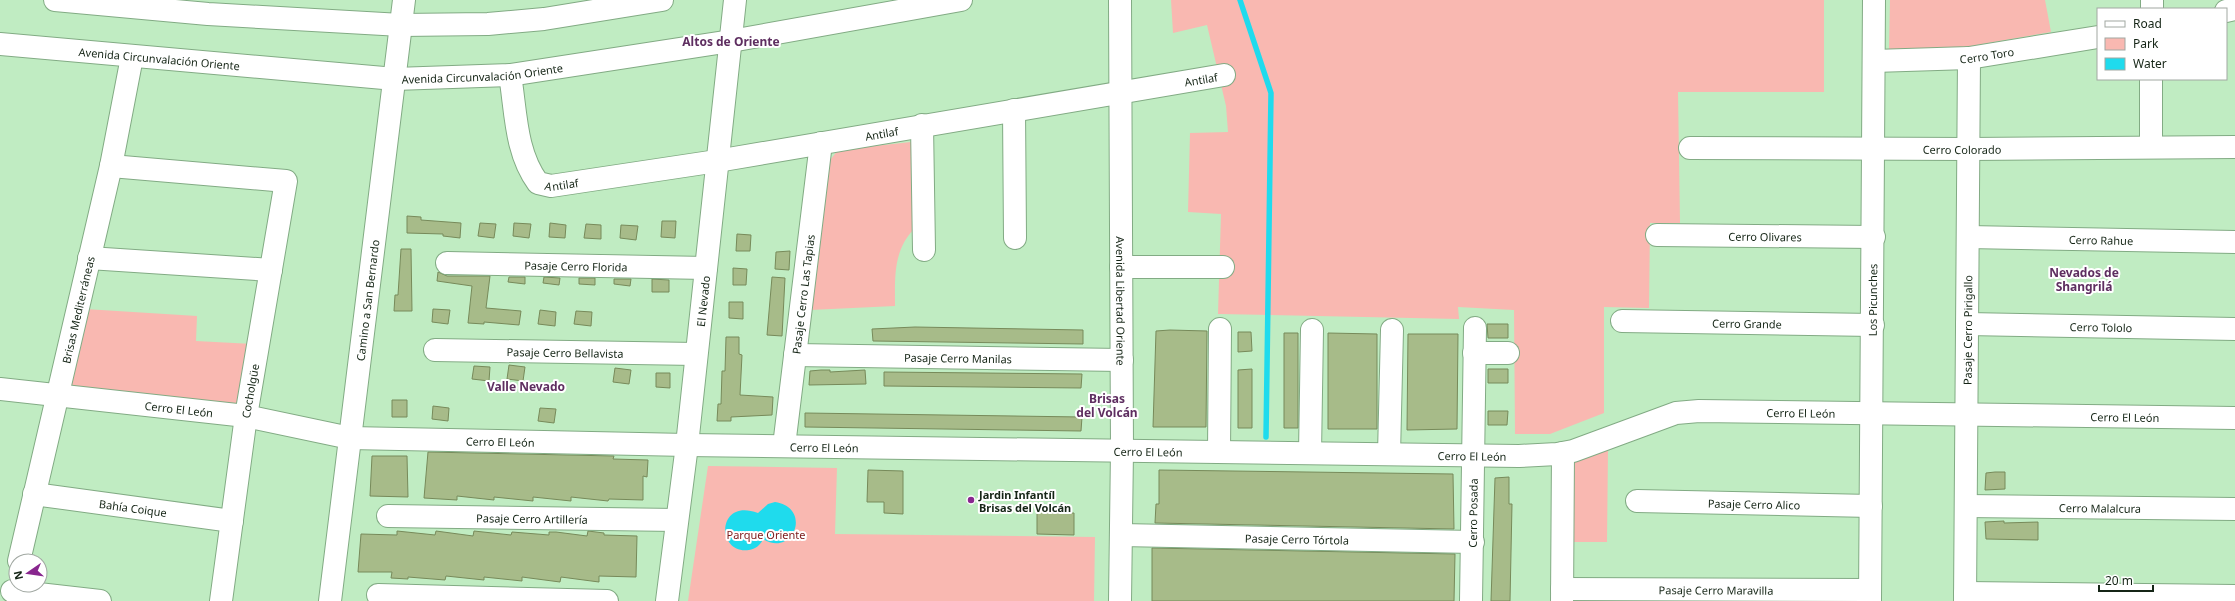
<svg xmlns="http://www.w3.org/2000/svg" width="2235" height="601" font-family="'Noto Sans',sans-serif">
	<rect width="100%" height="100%" fill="#c0ecc2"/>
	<path fill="#f9b8b1" d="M1171,0H1824V92H1678L1680,223H1650L1649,308L1604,307V413L1550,434H1515L1514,310L1458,307L1459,319L1218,314L1221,214L1188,212L1190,133L1228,132L1226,106L1207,25L1173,33Z
		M1890,0H2045L2051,32L1965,47L1889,50Z
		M911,142L914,229C893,251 895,277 895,306L810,310L827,164L838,150Z
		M85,309L197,316L196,341L253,344L241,409L65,392Z
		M1608,450L1607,542H1570L1572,460Z
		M708,466L837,468L835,534L1095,537L1094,601H688Z"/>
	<path fill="#1fdbed" d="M775,502C813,508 793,558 763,539C761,545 755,549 749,550C716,555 716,497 758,513L768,504Z"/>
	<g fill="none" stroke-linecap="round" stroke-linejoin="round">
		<path stroke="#1fdbed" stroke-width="5.5" d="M1240,0L1271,93L1266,437"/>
	</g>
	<path fill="#a7bb89" stroke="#778a5a" d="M407,216L421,217V220L461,223L460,238L443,236V234L407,233Z
		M662,221H676L675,238L661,237Z
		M480,223L496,224L494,238L478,236Z
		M514,223L531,224L529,238L513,236Z
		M550,223L566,225L565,238L549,237Z
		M586,224L601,225V239L584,238Z
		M621,225L638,226L636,240L620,238Z
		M737,234L751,235L750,251H736Z
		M401,249H411L412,311H394L395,295H398Z
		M790,251L789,270L775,269L776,252Z
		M733,268L747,269L746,285H733Z
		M438,272L447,276H490L486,308L521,311L519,325L484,322V324L468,323L472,286L437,281Z
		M509,277H525V284L508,282Z
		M544,277L560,278L559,285L543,283Z
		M772,277L785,278L782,336L767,335Z
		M579,278H595V285L579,284Z
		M614,279H631L630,286L614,284Z
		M652,279L669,280V292H652Z
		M729,302H743V319L729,318Z
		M433,309L450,310L448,324L432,322Z
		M540,310L556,312L555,326L538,324Z
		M576,311L592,312L591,326L574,324Z
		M1487,324H1508V338H1488Z
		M915,327L1083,330V344L873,341L872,329Z
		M1170,330L1207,331L1206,427H1153L1156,331Z
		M1238,332H1251L1252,351L1238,352Z
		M1284,333H1298V428H1284Z
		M1328,333L1377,334V429H1328Z
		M1408,334H1458L1457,429L1407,430Z
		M726,337H739V354L742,355L740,395L773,397L772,415L731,417V421H717L718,404H721L722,371H725Z
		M509,365L525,367L523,381L507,379Z
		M474,366L490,367L489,381L472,379Z
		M615,368L631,370L629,384L613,382Z
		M1252,369V428H1238V370Z
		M1488,369H1508V383H1488Z
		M821,370H830V372L865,370L866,384L809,385L810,371Z
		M884,372L1082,374L1081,388L884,386Z
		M656,373H670V388L656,387Z
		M392,400H407V417H392Z
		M433,406L449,408L448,421L432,419Z
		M540,408L556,409L554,423L538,421Z
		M1488,411H1508L1507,425H1488Z
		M805,413L1082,417L1081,431L805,427Z
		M428,452L614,456L613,459L648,460L647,477L643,476V500L609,499L608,501L571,497V501L533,497V501L494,497V500L457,496V500L424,498Z
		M372,456H407L408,497L370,496Z
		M868,470L903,471V514L884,513V502H867Z
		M1159,470L1453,474L1454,529L1155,523L1156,504H1159Z
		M1995,472H2005V489L1985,490L1986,473Z
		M1509,477V504H1512L1510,601H1491L1495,478Z
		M1037,512L1074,513V535L1037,534Z
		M2004,521V523L2038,522V540L1986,539L1985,522Z
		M397,531L435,535L436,531L473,536L474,531L511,535L512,532L549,535V532H556L587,536L588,531L604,533V535L637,536L636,577L599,576V582L561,577L560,582L522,577V581L484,577V580L446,576L445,580L408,577V579L391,578L392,572H358L361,534L397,535Z
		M1152,548L1455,554L1454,601H1152Z"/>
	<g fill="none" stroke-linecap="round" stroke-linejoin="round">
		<defs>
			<g id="street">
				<path d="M55,0L208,14L401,25L488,24L544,19L662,0"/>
				<path id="s1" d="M1120,0L1122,450L1120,601"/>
				<path d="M2152,9V0"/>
				<path d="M2226,11L2235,9"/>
				<path id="s2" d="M0,44L395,79L510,75L731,41L961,0"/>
				<path id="s3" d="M1874,61L1969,58L2098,37"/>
				<path id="s4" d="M510,75C516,111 515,152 538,183L551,186L717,161L1224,75"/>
				<path d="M1014,110L1015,238"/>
				<path d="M922,125L924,250"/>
				<path d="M2151,147V79"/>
				<path id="s5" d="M1690,148L1969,149L2235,147"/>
				<path d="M111,166L286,181L246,416L221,601"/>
				<path id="s6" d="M1657,235L1874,237"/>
				<path id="s7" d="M1968,237L2235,242"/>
				<path d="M89,258L271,270"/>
				<path id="s8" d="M447,263L706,268"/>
				<path d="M1121,267H1223"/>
				<path id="s9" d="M1622,321L1873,325"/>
				<path id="s10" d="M1967,324L2235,329"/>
				<path id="s11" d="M435,350L696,354"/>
				<path d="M1474,353H1508"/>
				<path id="s12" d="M795,355L1122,360"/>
				<path id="s13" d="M0,389L246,416L350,438L687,445L1519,456L1557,454L1573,451L1676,413L1699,411L2235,418"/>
				<path id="s14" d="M784,446L821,143"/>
				<path d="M1219,452L1220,329"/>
				<path d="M1310,453L1312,330"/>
				<path d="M1389,454L1392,330"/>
				<path id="s15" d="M34,494L232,521"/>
				<path id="s16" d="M1637,501L1871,506"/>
				<path id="s17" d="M1966,506L2235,509"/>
				<path id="s18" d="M388,516L677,520"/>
				<path id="s19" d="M1121,535L1473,542"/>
				<path id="s20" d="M19,561L111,166L132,57"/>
				<path id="s21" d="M1562,589L1870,590"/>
				<path d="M12,591L100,601"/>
				<path d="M1965,593L2235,596"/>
				<path d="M378,595L607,601"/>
				<path id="s22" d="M667,601L687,445L735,0"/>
				<path id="s23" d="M1471,601L1475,328"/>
				<path d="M1562,601L1563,453"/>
				<path id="s24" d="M1870,601L1874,0"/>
				<path id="s25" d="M1965,601L1969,58"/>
			</g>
			<g id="secondary">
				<path id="s26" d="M330,601L404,0"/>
			</g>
		</defs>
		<use href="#street" stroke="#82ab84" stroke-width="24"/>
		<use href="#secondary" stroke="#82ab84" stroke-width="24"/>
		<use href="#street" stroke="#fff" stroke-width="22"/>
		<use href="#secondary" stroke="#fff" stroke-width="22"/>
	</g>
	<circle fill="#88268e" stroke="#fff" stroke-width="1.5" cx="971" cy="500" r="4"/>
	<g text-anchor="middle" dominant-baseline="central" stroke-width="4" stroke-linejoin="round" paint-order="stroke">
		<g font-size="11" fill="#152516" stroke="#fff">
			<text stroke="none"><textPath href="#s3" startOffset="113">Cerro Toro</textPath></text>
			<text stroke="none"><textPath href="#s2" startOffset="160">Avenida Circunvalación Oriente</textPath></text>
			<text stroke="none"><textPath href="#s2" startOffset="484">Avenida Circunvalación Oriente</textPath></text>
			<text stroke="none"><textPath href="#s4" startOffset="785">Antilaf</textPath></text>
			<text stroke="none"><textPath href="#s4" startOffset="461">Antilaf</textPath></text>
			<text stroke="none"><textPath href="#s5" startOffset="272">Cerro Colorado</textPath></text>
			<text stroke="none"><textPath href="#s4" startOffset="137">Antilaf</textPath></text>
			<text stroke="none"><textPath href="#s6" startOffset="108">Cerro Olivares</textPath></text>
			<text stroke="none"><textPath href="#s7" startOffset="133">Cerro Rahue</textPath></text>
			<text stroke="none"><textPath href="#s8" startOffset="129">Pasaje Cerro Florida</textPath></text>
			<text stroke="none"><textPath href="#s14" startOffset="153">Pasaje Cerro Las Tapias</textPath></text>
			<text stroke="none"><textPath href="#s26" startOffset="303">Camino a San Bernardo</textPath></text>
			<text stroke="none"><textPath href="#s22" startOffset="302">El Nevado</textPath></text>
			<text stroke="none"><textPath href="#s1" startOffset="301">Avenida Libertad Oriente</textPath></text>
			<text stroke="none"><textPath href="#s24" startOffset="301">Los Picunches</textPath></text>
			<text stroke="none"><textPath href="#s20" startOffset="258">Brisas Mediterráneas</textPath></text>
			<text stroke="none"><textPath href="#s9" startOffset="125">Cerro Grande</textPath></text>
			<text stroke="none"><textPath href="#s10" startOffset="134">Cerro Tololo</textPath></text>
			<text stroke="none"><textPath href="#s25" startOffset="271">Pasaje Cerro Pirigallo</textPath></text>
			<text stroke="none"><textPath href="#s11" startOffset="130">Pasaje Cerro Bellavista</textPath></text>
			<text stroke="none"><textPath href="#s12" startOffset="163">Pasaje Cerro Manilas</textPath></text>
			<text transform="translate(250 391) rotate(-80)">Cocholgüe</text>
			<text stroke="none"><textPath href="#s13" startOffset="180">Cerro El León</textPath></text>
			<text stroke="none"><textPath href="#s13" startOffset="1812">Cerro El León</textPath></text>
			<text stroke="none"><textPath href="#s13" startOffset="2136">Cerro El León</textPath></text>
			<text stroke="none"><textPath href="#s13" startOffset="504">Cerro El León</textPath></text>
			<text stroke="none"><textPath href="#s13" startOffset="828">Cerro El León</textPath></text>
			<text stroke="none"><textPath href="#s13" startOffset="1152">Cerro El León</textPath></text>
			<text stroke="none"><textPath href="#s13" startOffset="1476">Cerro El León</textPath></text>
			<text stroke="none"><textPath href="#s16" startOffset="117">Pasaje Cerro Alico</textPath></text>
			<text stroke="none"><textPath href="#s17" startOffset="134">Cerro Malalcura</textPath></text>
			<text stroke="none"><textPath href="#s15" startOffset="100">Bahía Coique</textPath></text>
			<text stroke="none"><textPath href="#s23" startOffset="88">Cerro Posada</textPath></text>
			<text stroke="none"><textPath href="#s18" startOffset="144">Pasaje Cerro Artillería</textPath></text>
			<text stroke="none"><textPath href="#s19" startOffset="176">Pasaje Cerro Tórtola</textPath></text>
			<text stroke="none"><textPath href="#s21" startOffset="154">Pasaje Cerro Maravilla</textPath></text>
		</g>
		<g font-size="11" font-weight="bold" fill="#152516" stroke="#fff" text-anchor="start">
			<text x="979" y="494">Jardin Infantíl<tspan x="979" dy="13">Brisas del Volcán</tspan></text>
		</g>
		<g font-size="11" fill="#7b1a1a" stroke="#fff">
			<text x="766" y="534">Parque Oriente</text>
		</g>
		<g font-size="12" font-weight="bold" fill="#5e2e60" stroke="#fff">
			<text x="731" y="41">Altos de Oriente</text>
			<text x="2084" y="272">Nevados de<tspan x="2084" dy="14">Shangrilá</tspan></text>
			<text x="526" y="386">Valle Nevado</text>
			<text x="1107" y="398">Brisas<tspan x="1107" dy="14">del Volcán</tspan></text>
		</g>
	</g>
	<rect x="2097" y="8" width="130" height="72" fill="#ffffff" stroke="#a1a8a2"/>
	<rect x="2105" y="21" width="20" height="6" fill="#ffffff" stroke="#a1a8a2"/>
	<text x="2133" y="28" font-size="12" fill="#152516">Road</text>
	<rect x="2105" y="38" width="20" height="12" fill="#f9b8b1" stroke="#a1a8a2"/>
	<text x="2133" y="48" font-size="12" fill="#152516">Park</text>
	<rect x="2105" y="58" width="20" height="12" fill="#1fdbed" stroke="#a1a8a2"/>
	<text x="2133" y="68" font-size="12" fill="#152516">Water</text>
	<g transform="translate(28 573) rotate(257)"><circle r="19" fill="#ffffff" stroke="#a1a8a2"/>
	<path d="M0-3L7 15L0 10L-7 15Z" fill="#88268e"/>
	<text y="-6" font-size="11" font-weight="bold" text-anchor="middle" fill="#152516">N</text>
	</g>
	<path d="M2099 585v6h54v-6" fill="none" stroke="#152516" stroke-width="2"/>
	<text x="2105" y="585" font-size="12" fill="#152516" stroke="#ffffff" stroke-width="3" paint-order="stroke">20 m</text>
</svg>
